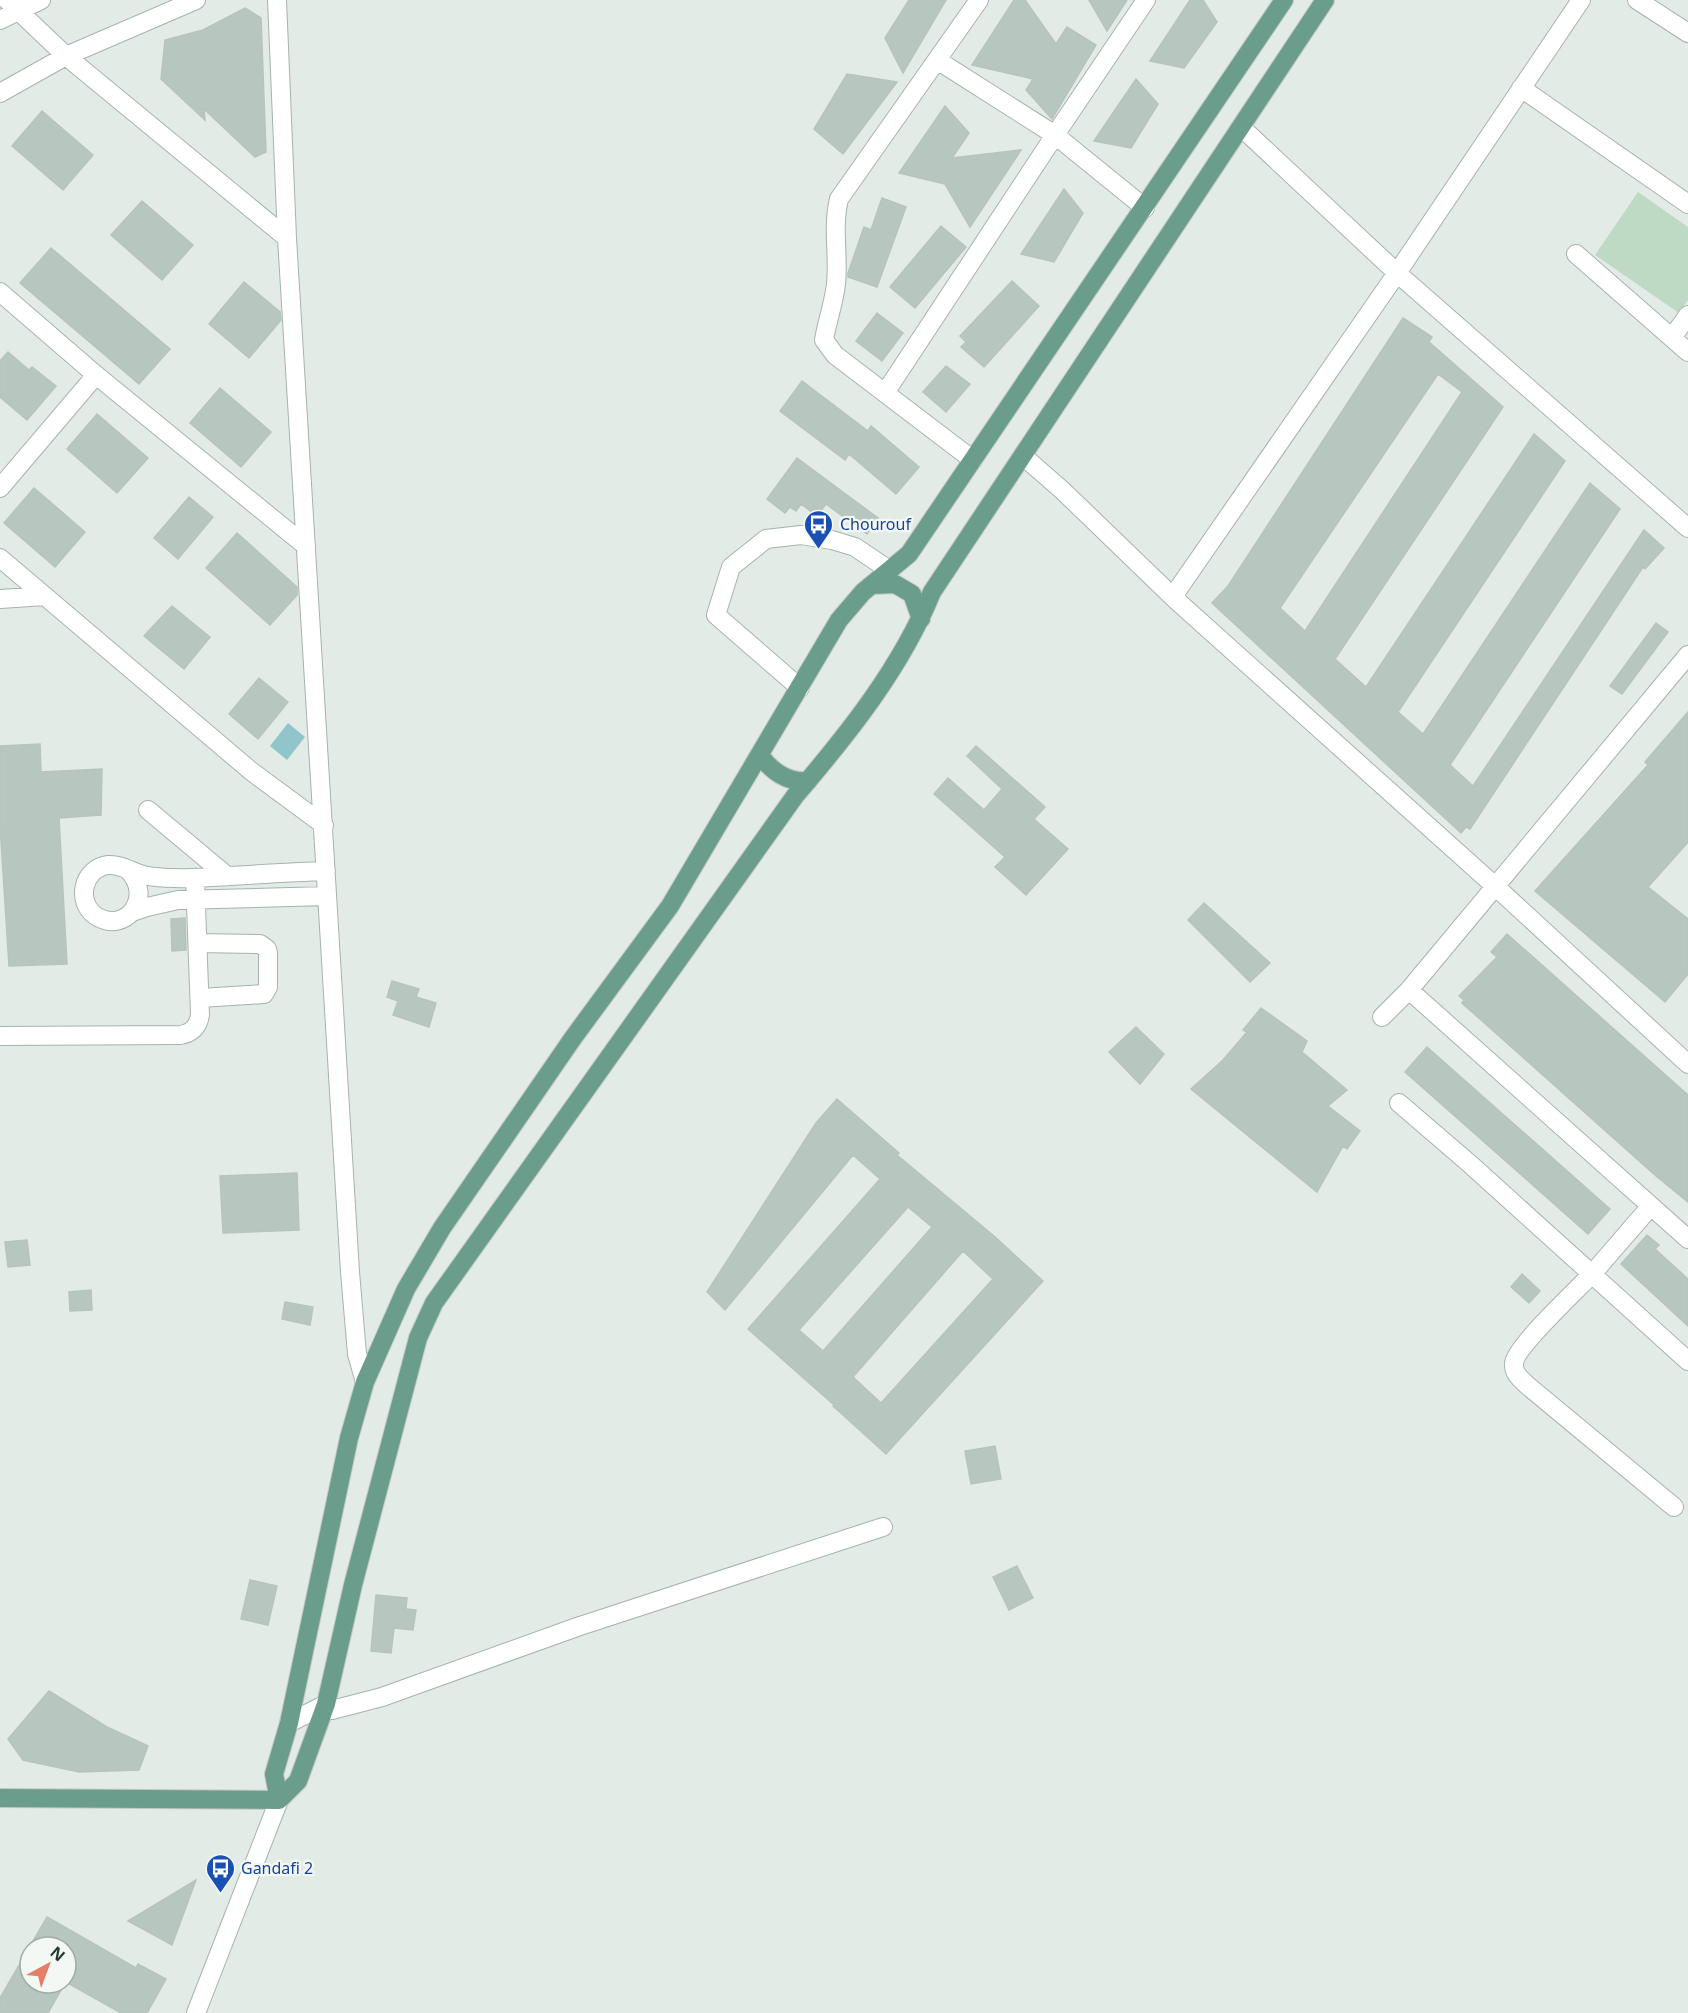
<svg xmlns="http://www.w3.org/2000/svg" width="1688" height="2013" font-family="'Noto Sans',sans-serif">
	<rect width="100%" height="100%" fill="#e3ebe7"/>
	<path fill="#bedac4" d="M1638,192L1688,227V300L1679,313L1595,255Z"/>
	<path fill="#90c6cb" d="M288,723L305,737L287,760L270,746Z"/>
	<path fill="#b8c6c0" stroke="#b6c4bd" stroke-width="1.5" fill-rule="evenodd" d="M909,0H946L903,73L885,38Z
		M1014,0H1025L1056,44L1067,27L1096,45L1052,119L1026,90L1033,79L972,65Z
		M1089,0H1127L1107,31Z
		M1190,0H1203L1217,22L1184,68L1150,61Z
		M245,8L261,18L266,152L255,157L204,109L205,120L161,79L165,40L203,30Z
		M847,74L897,82L843,154L814,129Z
		M1136,79L1158,104L1131,148L1094,141Z
		M945,106L969,133L952,158L1021,150L970,227L945,184L899,173Z
		M42,111L93,155L63,190L12,146Z
		M1064,189L1083,213L1054,262L1021,254Z
		M882,198L906,207L877,287L848,277V273L864,227L871,230Z
		M142,201L193,245L162,280L111,235Z
		M941,226L966,247L915,308L890,287Z
		M51,248L170,349L139,384L20,283Z
		M1012,281L1039,306L984,367L961,347L966,342L960,336Z
		M244,282L280,312L281,320L249,358L209,324Z
		M877,313L903,333L882,361L856,341Z
		M1403,318L1432,337L1429,342L1503,407L1335,659L1366,687L1534,434L1565,461L1398,712L1423,734L1590,483L1620,509L1450,765L1473,786L1644,530L1664,548L1645,569L1643,567L1470,829L1466,827L1461,833L1212,603L1228,586ZM1438,374L1462,392L1305,631L1280,608Z
		M8,352L29,370L32,367L56,386L27,420L0,397V361Z
		M946,366L970,384L946,412L923,392Z
		M802,381L868,431L871,426L919,467L896,494L849,454L845,460L780,411Z
		M220,388L271,432L241,467L190,423Z
		M97,414L148,458L117,493L67,449Z
		M797,458L878,518L867,534L826,504L817,516L801,504L796,511L790,507L785,513L767,499Z
		M34,488L85,532L55,567L4,523Z
		M189,497L213,517L178,559L154,538Z
		M237,533L297,587V595L270,625L206,568Z
		M172,606L210,637L184,669L144,636Z
		M1656,623L1668,632L1622,694L1610,686Z
		M259,678L288,702L258,739L229,714Z
		M1688,712V842L1648,887L1688,919V974L1665,1002L1535,891L1648,765L1645,762Z
		M40,744L41,772L102,769L101,815L59,818L67,964L9,966L0,825V746Z
		M976,746L1045,807L1034,819L1068,849L1026,895L995,867L1005,857L934,794L948,778L984,810L1002,789L967,756Z
		M1204,903L1270,963L1250,982L1188,920Z
		M185,918L186,950L172,951L171,919Z
		M1507,934L1688,1095V1202L1656,1176L1462,1003L1464,1000L1459,996L1497,957L1491,952Z
		M392,981L419,989L416,997L436,1003L429,1027L393,1015L398,1001L387,997Z
		M1261,1008L1307,1041L1302,1052L1347,1090L1328,1106L1360,1131L1347,1149L1343,1146L1317,1192L1191,1089L1223,1060L1247,1032L1243,1030Z
		M1136,1027L1164,1054L1140,1084L1109,1052Z
		M1427,1047L1610,1209L1588,1234L1405,1072Z
		M837,1099L899,1153L897,1155L994,1236L1043,1281L886,1454L833,1406L834,1405L748,1329L880,1179L853,1155L725,1310L707,1292L816,1123ZM908,1207L932,1227L823,1351L799,1330ZM963,1251L993,1279L881,1403L853,1377Z
		M297,1173L299,1230L223,1233L220,1176Z
		M1647,1235L1659,1245L1655,1249L1688,1279V1326L1621,1264Z
		M27,1240L30,1265L8,1267L5,1242Z
		M1522,1274L1540,1291L1529,1303L1511,1287Z
		M91,1290L92,1310L70,1311L69,1292Z
		M285,1302L313,1307L310,1325L282,1319Z
		M995,1446L1001,1479L971,1484L965,1451Z
		M1017,1566L1033,1598L1009,1610L993,1577Z
		M250,1580L277,1586L268,1625L241,1619Z
		M376,1595L407,1598L406,1609L416,1610L413,1630L394,1628L391,1653L371,1651Z
		M49,1691L107,1727L148,1746L139,1770L79,1772L23,1760L8,1739Z
		M196,1880L172,1945L128,1921Z
		M47,1917L136,1968L138,1964L166,1979L147,2013H121L66,1982V1947H30V1983H65L48,2013H0V1998Z"/>
	<g fill="none" stroke-linecap="round" stroke-linejoin="round">
		<defs>
			<path id="minor" d="M7,0L66,56L287,238
				M277,0L287,238L350,1272L357,1354L365,1382
				M1637,0L1688,33
				M0,20L41,0
				M937,60L1055,135L1145,208
				M1521,88L1688,204
				M0,93L66,56L196,0
				M1241,127L1397,273L1688,528
				M1576,254L1688,352
				M0,292L96,375L306,546
				M1672,338L1688,315
				M885,393L1055,135L1146,0
				M1023,456L1062,490L1176,600L1496,887L1688,1064
				M973,460L835,355L824,340C827,321 834,303 836,284C839,256 832,227 839,199L979,0
				M0,488L96,375
				M0,558L251,771L324,825
				M0,599L45,596
				M1176,600V592L1397,273L1581,0
				M800,688L716,615L731,567L766,539L801,535L832,540L855,547L889,570
				M148,810L227,876
				M128,870C155,897 125,935 96,916C75,902 83,868 108,865C120,864 132,872 143,875C153,877 165,878 175,878C193,879 212,877 230,876C262,874 294,872 326,871
				M132,912L147,907L178,900L327,896
				M198,943L260,944L267,949L268,953V987L264,994L200,998
				M1409,990L1688,1239
				M1382,1017L1409,990L1688,655
				M0,1036L180,1035C192,1033 198,1027 200,1015L195,878
				M1399,1103L1470,1164L1688,1361
				M1650,1207C1631,1229 1612,1251 1593,1273C1578,1289 1516,1346 1514,1363C1513,1374 1521,1379 1528,1386L1674,1507
				M289,1723L326,1704L332,1710L382,1697L577,1627L883,1527
				M196,2013L279,1800"/>
			<path id="major" d="M872,585L895,584L912,594L921,619
				M760,755C771,771 788,783 808,781
				M0,1798L279,1800L298,1781L326,1704L353,1585L418,1338L434,1303L795,796C848,734 901,668 932,592L1325,0
				M279,1800L274,1774L289,1723L349,1438L365,1382L406,1289L442,1228L573,1038L670,906L839,620L863,592L909,554L1284,0"/>
		</defs>
		<use href="#minor" stroke="#a6b3ad" stroke-width="20"/>
		<use href="#major" stroke="#c2c8c6" stroke-width="20"/>
		<use href="#minor" stroke="#fff" stroke-width="18"/>
		<use href="#major" stroke="#6b9d8d" stroke-width="18"/>
	</g>
	<defs>
		<symbol id="bus-pin" viewBox="-11 -11 22 30"><path d="M0 17L-7.5 6A9.5 9.5 0 1 1 7.5 6Z" fill="#1a4fb4" stroke="#f3f8f5"/><path d="M-5-6H5V4H4V6H2V4H-2V6H-4V4H-5ZM-3.5-4V0h7V-4ZM-3.5 1.2v1.5H-2V1.2ZM2 1.2v1.5H3.5V1.2Z" fill="#fff"/></symbol>
	</defs>
	<g fill-rule="evenodd">
		<use href="#bus-pin" x="802" y="508" width="33" height="45"/>
		<use href="#bus-pin" x="204" y="1852" width="33" height="45"/>
	</g>
	<g text-anchor="middle" dominant-baseline="central" stroke-width="4.5" stroke-linejoin="round" paint-order="stroke">
		<g font-size="16" fill="#164399" stroke="#f3f8f5" text-anchor="start">
			<text x="840" y="524">Chourouf</text>
			<text x="241" y="1868">Gandafi 2</text>
		</g>
	</g>
	<g transform="translate(48 1965) rotate(41)"><circle r="28" fill="#f3f8f5" stroke="#a0aca7" stroke-width="1.5"/>
	<path d="M0-4.5L10 22L0 15L-10 22Z" fill="#e57e67"/>
	<text y="-9" font-size="16" font-weight="bold" text-anchor="middle" fill="#243b33">N</text>
	</g>
</svg>
